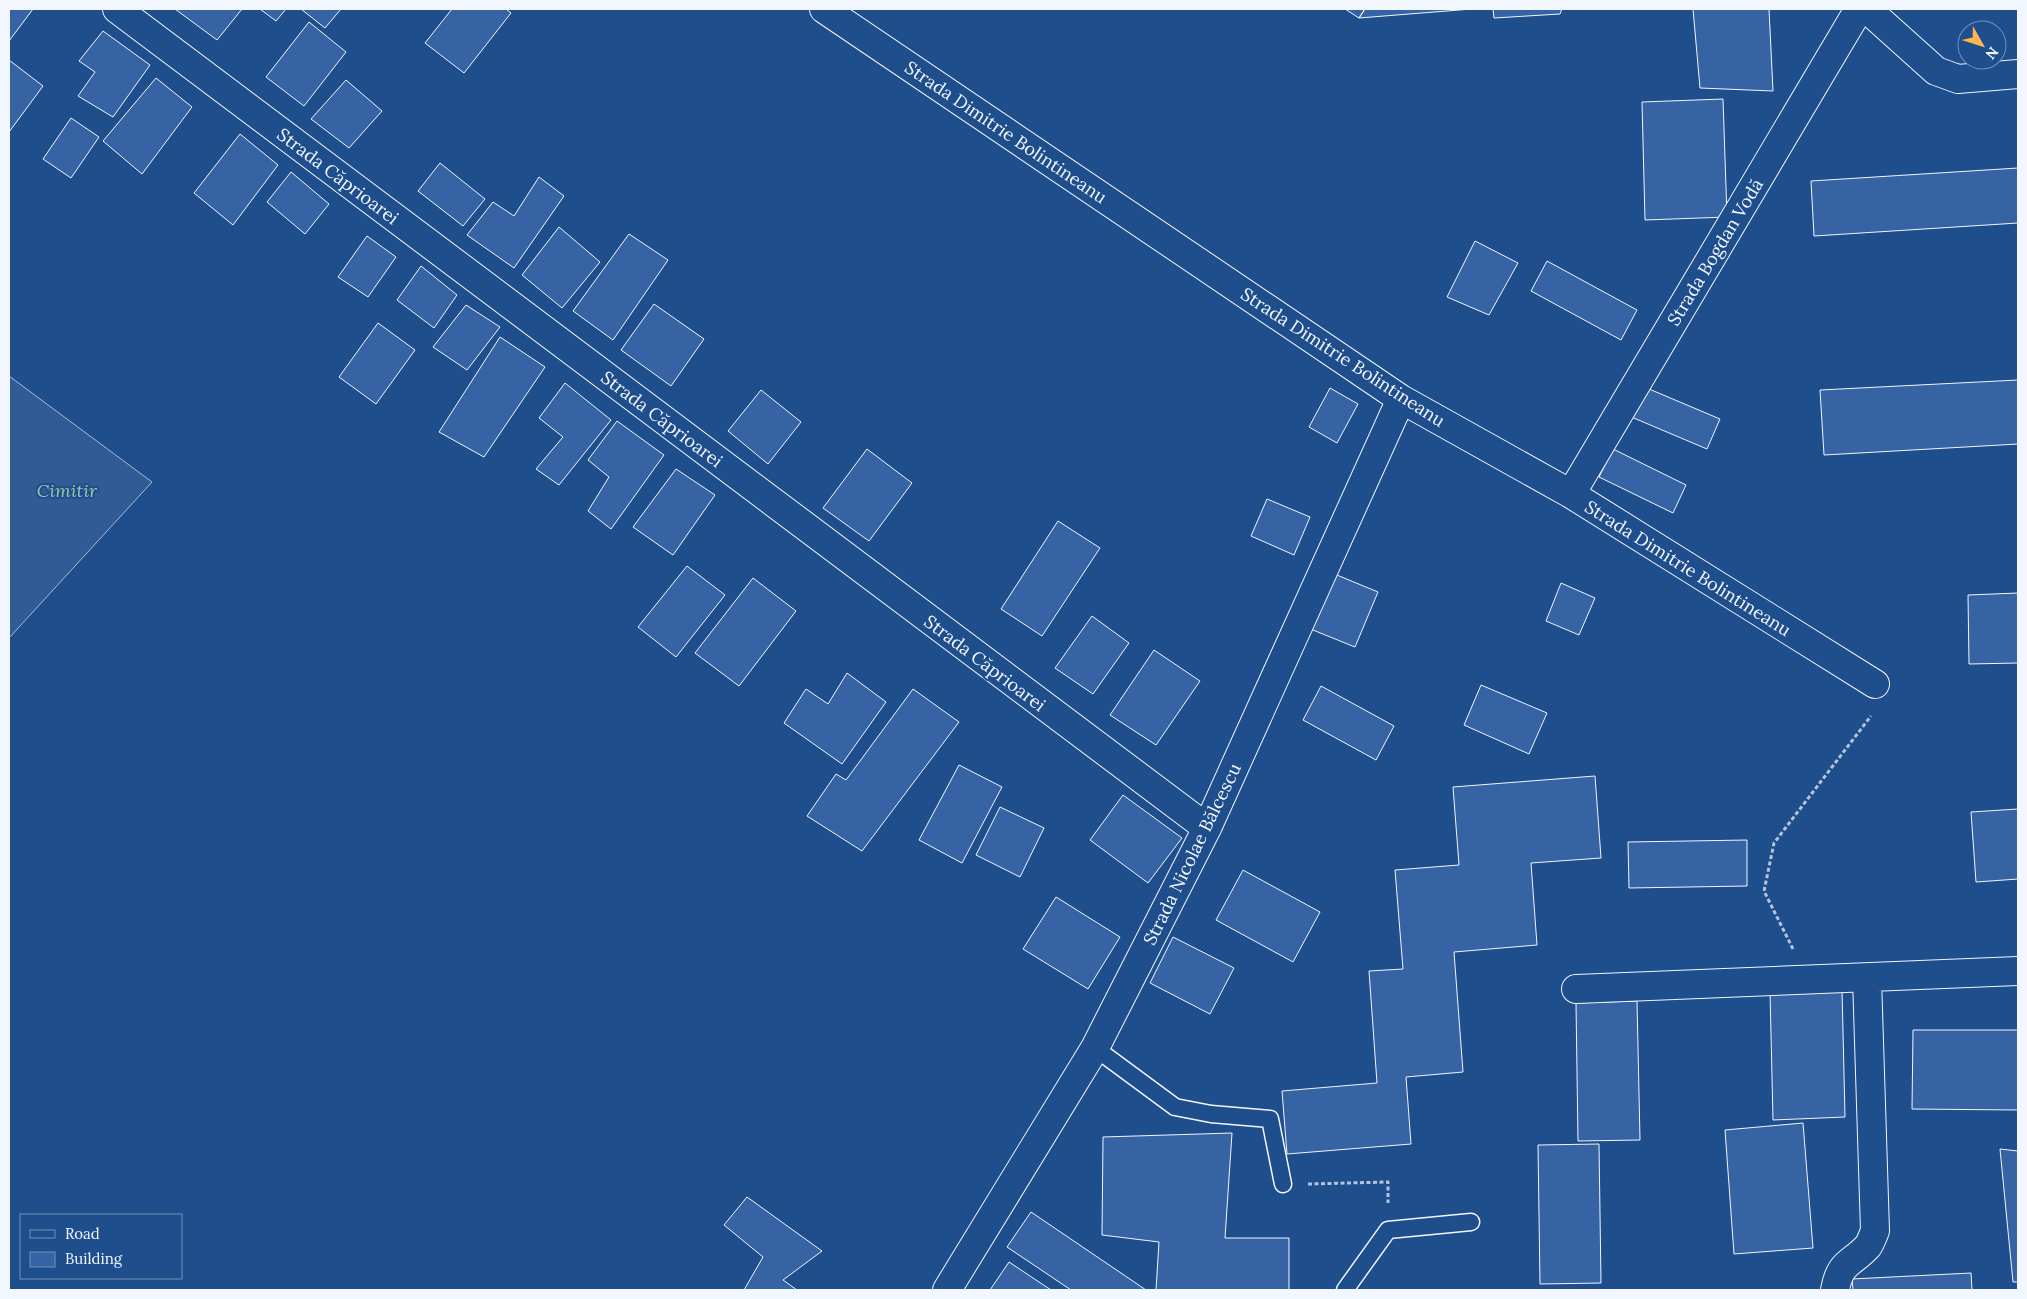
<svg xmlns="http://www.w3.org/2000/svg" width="2027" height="1299" font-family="Lora,serif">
	<rect width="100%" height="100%" fill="#1f4e8c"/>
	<path fill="#305b95" stroke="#a8bbd7" d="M9,376L152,482L9,638Z"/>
	<path fill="#3563a3" stroke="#f2f6ff" d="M9,9H33L9,41Z
		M175,9H242L217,40Z
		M260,9H286L276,21Z
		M301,9H341L325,28Z
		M452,9H506L511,13L464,73L425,43Z
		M1345,9H1365L1359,18Z
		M1365,9H1472L1359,18Z
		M1493,9H1562L1560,14L1494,18Z
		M1693,9H1769L1773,91L1700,88Z
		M309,22L346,52L304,106L266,77Z
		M103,31L150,65L113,117L78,96L95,72L79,61Z
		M9,60L43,86L9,132Z
		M156,78L192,107L142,174L103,141Z
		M346,80L382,111L349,148L311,119Z
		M1723,99L1727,217L1645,220L1642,102Z
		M71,118L99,137L71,178L43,159Z
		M240,134L278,165L233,225L194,193Z
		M440,163L485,199L463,226L418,191Z
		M2018,168V223L1814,236L1811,181Z
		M291,172L329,204L305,234L267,202Z
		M539,177L564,196L514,268L467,235L493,202L514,216Z
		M559,227L600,262L562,308L522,275Z
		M629,234L668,260L613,340L573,311Z
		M367,236L396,257L368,297L338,277Z
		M1475,241L1518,263L1489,315L1447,297Z
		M1547,261L1637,310L1621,340L1531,291Z
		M421,266L457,295L434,328L397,300Z
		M654,304L704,339L671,386L621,350Z
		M466,305L500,327L467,370L433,347Z
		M378,323L415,350L376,404L339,377Z
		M500,337L545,367L484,457L439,432Z
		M2018,380V444L1824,455L1820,390Z
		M565,383L611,420L559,485L536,469L563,437L539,418Z
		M1642,386L1720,419L1707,449L1629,416Z
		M1330,388L1358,404L1337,443L1309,427Z
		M761,390L801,422L768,464L728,431Z
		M617,421L664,455L611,529L588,511L609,477L588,460Z
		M867,449L912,483L869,541L823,508Z
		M1613,449L1686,485L1673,513L1599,477Z
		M676,469L715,495L673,555L633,527Z
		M1267,499L1310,517L1294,555L1251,536Z
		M1058,521L1100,548L1042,636L1001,609Z
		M687,566L725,595L676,657L638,627Z
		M1332,573L1378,592L1355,647L1308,628Z
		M753,578L796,611L739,686L695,653Z
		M1561,583L1595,598L1579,635L1546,621Z
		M2018,593V663L1969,664L1968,595Z
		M1092,616L1129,643L1093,694L1055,668Z
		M1154,650L1200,681L1156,745L1110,715Z
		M847,673L886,702L842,764L784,723L806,689L828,704Z
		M1481,685L1547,713L1529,754L1464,725Z
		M1321,686L1394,726L1376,760L1303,720Z
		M913,689L959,722L862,851L807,816L836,774L846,780Z
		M959,765L1002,787L962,863L919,840Z
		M1595,776L1601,858L1531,863L1537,945L1454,952L1463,1072L1406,1077L1411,1144L1287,1154L1282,1091L1377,1083L1369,971L1403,969L1395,870L1459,865L1453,787Z
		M1123,795L1182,838L1148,883L1090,840Z
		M1000,807L1044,828L1020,877L976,855Z
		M2018,809V879L1976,882L1971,812Z
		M1747,840V886L1629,888L1628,842Z
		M1243,870L1320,912L1293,962L1216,920Z
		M1056,897L1120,937L1088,989L1023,949Z
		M1173,937L1234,968L1210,1014L1150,983Z
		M1842,989L1845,1117L1773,1120L1770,991Z
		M1637,1001L1640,1140L1578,1141L1576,1003Z
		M1913,1030H2018V1110L1912,1109Z
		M1803,1123L1813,1248L1734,1254L1725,1130Z
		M1232,1133L1225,1238H1289V1290H1156L1159,1242L1102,1235L1103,1137Z
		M1599,1144L1601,1283L1540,1284L1538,1145Z
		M2000,1149L2018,1151V1282H2013Z
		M747,1197L822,1251L783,1280L797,1290H744L763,1257L724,1225Z
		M1031,1212L1146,1290H1071L1007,1247Z
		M1009,1262L1051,1290H990Z
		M1971,1273L1972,1290H1853L1852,1279Z"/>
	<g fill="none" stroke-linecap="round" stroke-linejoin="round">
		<defs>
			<path id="service" d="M1095,1048L1175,1107L1211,1114L1270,1119L1283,1184
				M1345,1290L1388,1230L1471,1222"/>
			<path id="minor" d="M117,9L1207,828
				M824,9L1401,399L1571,494L1875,684
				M1867,9L1936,71L1958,79L2018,74
				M1571,494L1859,9
				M1576,989L2018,971
				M947,1290L1095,1048L1207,828L1401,399
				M1835,1290C1840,1261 1852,1264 1868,1246C1871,1242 1873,1235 1875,1231L1867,978"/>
		</defs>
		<use href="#service" stroke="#f2f6ff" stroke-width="19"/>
		<use href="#minor" stroke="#f2f6ff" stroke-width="30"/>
		<path stroke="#b3c4dc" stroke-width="3" stroke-dasharray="4 2.5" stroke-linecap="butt" d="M1793,949L1764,891L1774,843L1871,716
			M1308,1184L1388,1182V1203"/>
		<use href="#service" stroke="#1f4e8c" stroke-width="16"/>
		<use href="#minor" stroke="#1f4e8c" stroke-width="28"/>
	</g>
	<g text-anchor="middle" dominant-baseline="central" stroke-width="4" stroke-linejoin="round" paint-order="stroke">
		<g font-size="18" fill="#f2f6ff" stroke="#1f4e8c">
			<text transform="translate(1006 132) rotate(34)">Strada Dimitrie Bolintineanu</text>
			<text transform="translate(338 176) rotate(37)">Strada Căprioarei</text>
			<text transform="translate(1715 252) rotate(-59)">Strada Bogdan Vodă</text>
			<text transform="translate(1343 357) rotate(33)">Strada Dimitrie Bolintineanu</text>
			<text transform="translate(662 419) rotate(37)">Strada Căprioarei</text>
			<text transform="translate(1688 568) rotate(32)">Strada Dimitrie Bolintineanu</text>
			<text transform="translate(985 663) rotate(37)">Strada Căprioarei</text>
			<text transform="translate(1192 854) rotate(-64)">Strada Nicolae Bălcescu</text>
		</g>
		<g font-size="18" font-style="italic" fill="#97c8a6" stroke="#1f4e8c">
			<text x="67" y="490">Cimitir</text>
		</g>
	</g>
	<rect width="2027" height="1299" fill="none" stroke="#f2f6ff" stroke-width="20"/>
	<rect x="20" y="1214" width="162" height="65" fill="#1f4e8c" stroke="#7391ba"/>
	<rect x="30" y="1230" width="25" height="8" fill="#1f4e8c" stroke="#7391ba"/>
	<text x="65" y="1239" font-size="15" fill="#f2f6ff">Road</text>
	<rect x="30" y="1252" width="25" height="15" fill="#3563a3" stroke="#7391ba"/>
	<text x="65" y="1264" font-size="15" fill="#f2f6ff">Building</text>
	<g transform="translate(1982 45) rotate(129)"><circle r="24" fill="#1f4e8c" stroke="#7391ba"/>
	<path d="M0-4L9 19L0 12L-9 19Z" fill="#ffb74d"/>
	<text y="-8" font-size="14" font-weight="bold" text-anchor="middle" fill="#f2f6ff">N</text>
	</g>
</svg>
